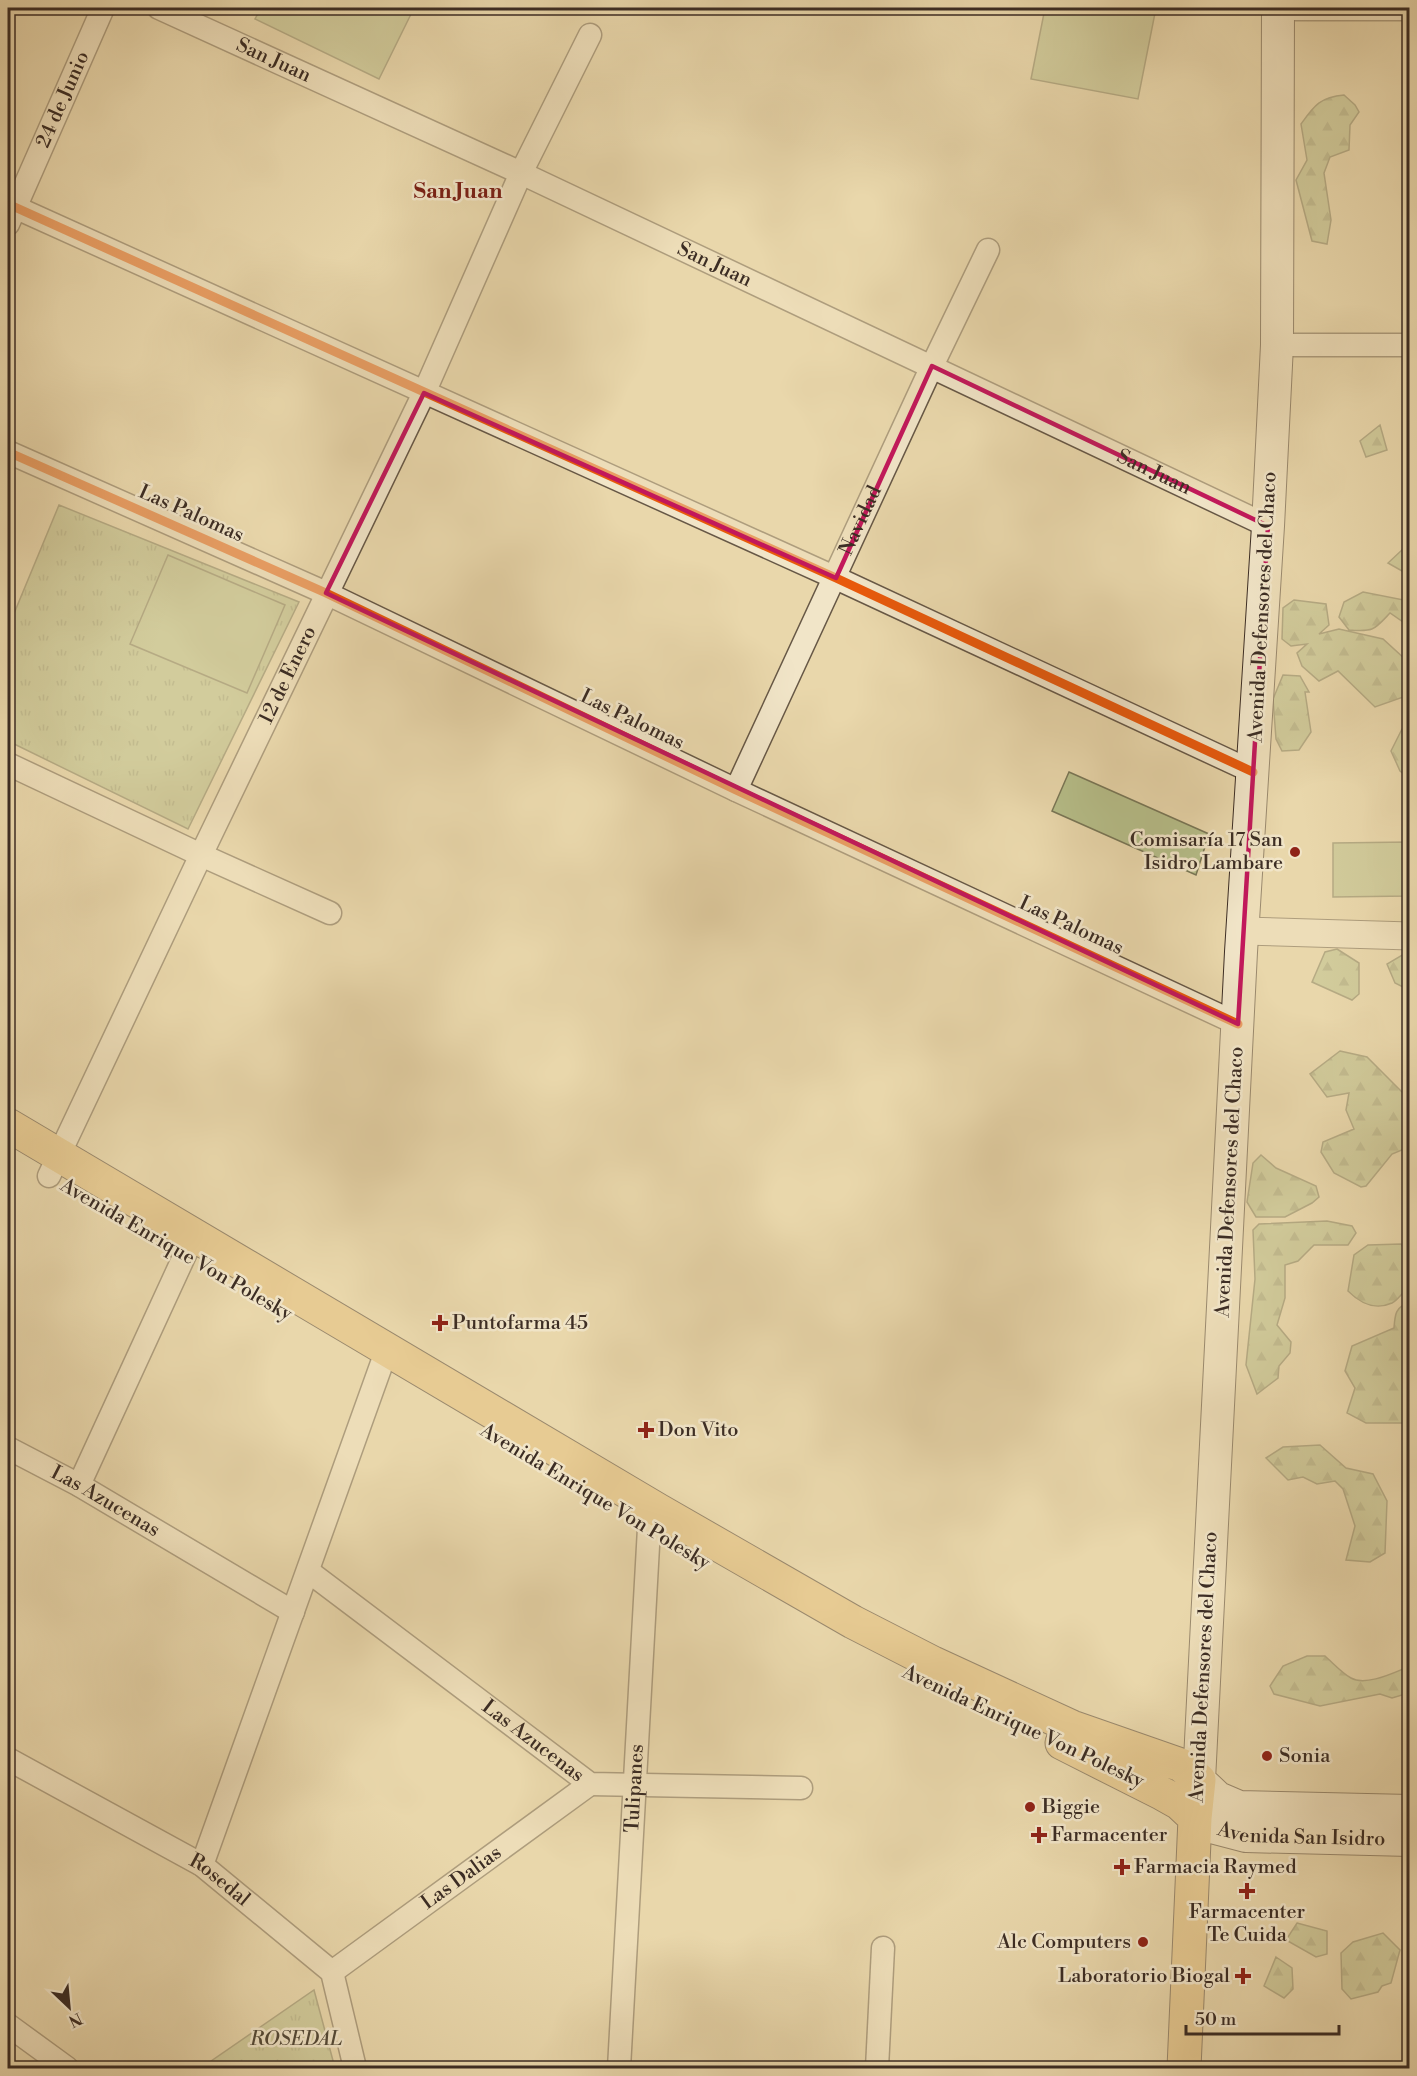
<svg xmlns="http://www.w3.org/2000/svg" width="1417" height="2076" font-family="'Libre Bodoni',serif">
	<defs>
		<pattern id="forest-firs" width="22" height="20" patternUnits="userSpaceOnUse" patternTransform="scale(1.5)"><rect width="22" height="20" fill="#b6be89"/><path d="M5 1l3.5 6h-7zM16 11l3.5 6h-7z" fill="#959b70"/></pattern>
		<pattern id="park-tufts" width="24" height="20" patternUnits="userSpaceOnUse" patternTransform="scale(1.5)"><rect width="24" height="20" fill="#b6be89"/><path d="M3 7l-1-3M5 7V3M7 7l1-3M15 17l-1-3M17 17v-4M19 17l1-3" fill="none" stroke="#959b70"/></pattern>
	</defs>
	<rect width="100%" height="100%" fill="#e9d7ab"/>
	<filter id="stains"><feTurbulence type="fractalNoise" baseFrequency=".00333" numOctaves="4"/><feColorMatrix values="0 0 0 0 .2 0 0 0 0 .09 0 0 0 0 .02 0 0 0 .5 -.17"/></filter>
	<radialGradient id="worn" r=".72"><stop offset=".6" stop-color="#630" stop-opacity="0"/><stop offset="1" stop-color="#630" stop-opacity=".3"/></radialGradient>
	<path fill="url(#forest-firs)" stroke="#797656" stroke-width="1.5" d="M1344,95L1355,105L1359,112L1350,125L1349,150L1330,157L1324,173L1331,220L1327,244L1312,241L1296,180L1307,160L1301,124C1314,106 1320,97 1344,95Z
		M1380,425L1387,450L1366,457L1360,441Z
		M1403,549L1409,550V575L1388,563Z
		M1363,592L1409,601V626L1390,613C1374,630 1374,632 1349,630L1339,617L1344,602Z
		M1294,600L1326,604L1329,625L1319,634L1339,629L1383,639L1405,659L1409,660V695L1375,707L1338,671L1319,681L1302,666L1297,653L1307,644L1291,646L1282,639L1283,608Z
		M1283,675L1300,676L1309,692H1305L1311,732L1299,750L1282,751L1276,739L1273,699Z
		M1409,726H1410L1409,778L1400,771L1391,751L1402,729Z
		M1337,949L1359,963V994L1352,1000L1312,982L1325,952Z
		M1409,951V990L1395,983L1387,964Z
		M1340,1051L1367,1057L1409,1099V1147L1392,1154L1366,1186L1361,1187L1334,1173L1321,1152L1323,1142L1354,1129L1346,1110L1349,1093L1327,1097L1310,1074Z
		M1261,1155L1276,1168L1316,1186L1319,1197L1312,1203L1285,1217H1256L1247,1202L1253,1163Z
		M1327,1221L1352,1226L1356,1233L1348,1245H1314L1298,1261L1285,1265V1298L1277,1325L1291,1342L1290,1353L1279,1366L1278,1378L1257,1394L1246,1365L1255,1279L1253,1230L1259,1224Z
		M1401,1244L1409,1254V1286C1404,1291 1398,1300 1392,1303C1374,1311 1360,1303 1348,1291L1354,1255L1368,1245Z
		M1409,1303V1420L1404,1423H1366L1347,1413L1355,1388L1345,1371L1352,1346L1394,1328C1395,1315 1395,1307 1409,1303Z
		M1320,1445L1346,1468L1373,1474L1387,1501L1385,1553L1370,1562L1346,1560L1355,1526L1343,1489L1335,1481L1317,1484L1303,1477L1288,1480L1266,1458L1283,1447Z
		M1409,1654V1693L1392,1698L1380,1694L1320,1706L1274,1694L1270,1686L1283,1666L1307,1656H1325C1333,1663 1342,1673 1351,1678C1365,1686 1391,1674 1403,1669Z
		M1297,1923L1327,1931V1954L1316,1957L1286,1940Z
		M1383,1933L1400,1950L1391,1983L1382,1986L1378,1992L1351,1999L1342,1989L1341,1953L1353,1942Z
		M1276,1957L1292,1968L1293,1989L1284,1998L1264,1986Z"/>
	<path fill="url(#park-tufts)" stroke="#797656" stroke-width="1.5" d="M59,505L299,602L188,829L8,741V628Z
		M314,1990L335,2068H201Z"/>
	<path fill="#b6be89" stroke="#797656" stroke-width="1.5" d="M261,8H414L379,79L255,19Z
		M1045,8H1156L1138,99L1031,79Z
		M168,555L285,605L247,693L130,644Z
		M1069,772L1209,834L1196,875L1052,811Z
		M1409,842V896L1333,897V843Z"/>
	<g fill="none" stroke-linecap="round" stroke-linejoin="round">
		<defs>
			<g id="minor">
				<path id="s1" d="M159,8L521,173L1268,526"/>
				<path d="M1278,9H1410"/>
				<path d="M8,204L836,578L1253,772"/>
				<path id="s2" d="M8,224L103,8"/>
				<path d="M1277,345H1410"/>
				<path d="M8,452L326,593L736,790L1238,1024"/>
				<path d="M8,764L201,855L330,913"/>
				<path id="s3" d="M736,790L932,366L988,250"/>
				<path id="s4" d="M49,1176L201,855L424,393L521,173L590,35"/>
				<path id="s5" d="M8,1448L79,1485L293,1612"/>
				<path d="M79,1485L194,1235"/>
				<path id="s6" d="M308,1571L590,1784L801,1788"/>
				<path id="s7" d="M8,1759L202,1865L332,1972L355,2068"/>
				<path d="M202,1865L387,1349"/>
				<path id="s8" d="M332,1972L590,1784"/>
				<path d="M8,2025L67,2068"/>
				<path id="s9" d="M619,2068L649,1528L658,1510"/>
				<path d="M877,2068L883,1948"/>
			</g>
			<path id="tertiary" d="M1243,931L1410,936"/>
			<g id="secondary">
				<path d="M1278,8L1277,345L1268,526L1241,952L1199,1780L1218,1798L1239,1807L1410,1811"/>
				<path id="s10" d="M1195,1818L1204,1825L1246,1836L1410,1840"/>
			</g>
			<path id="primary" d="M8,1125L658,1510L853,1622L933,1663L1072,1727L1181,1765L1199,1780L1195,1818L1184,2068
				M1062,1743L1163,1794L1179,1803L1195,1818"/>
		</defs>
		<use href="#minor" stroke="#675846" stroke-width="25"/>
		<use href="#tertiary" stroke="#675846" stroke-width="29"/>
		<use href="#secondary" stroke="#3c2d24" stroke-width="34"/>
		<use href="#primary" stroke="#3c2d24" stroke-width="35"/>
		<use href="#minor" stroke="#f1e5c8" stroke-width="22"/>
		<use href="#tertiary" stroke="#f1e5c8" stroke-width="27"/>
		<use href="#secondary" stroke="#f1e5c8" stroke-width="32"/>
		<use href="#primary" stroke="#e4bc76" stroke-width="33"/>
		<defs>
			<path id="cycleway" d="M8,204L836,578L1253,772
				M8,452L326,593L736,790L1238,1024"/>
		</defs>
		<use href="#cycleway" stroke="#f1e5c8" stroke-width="13"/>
		<use href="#cycleway" stroke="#e8590c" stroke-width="9"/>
	</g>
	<path d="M0 0H1417V2076H0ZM932,366L1268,526L1238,1024L326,593L424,393L836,578Z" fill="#e9d7ab" fill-opacity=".55" fill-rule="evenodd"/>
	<path fill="none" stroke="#c2185b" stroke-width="4.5" stroke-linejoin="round" d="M932,366L1268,526L1238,1024L326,593L424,393L836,578Z"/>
	<g fill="#8f2418" stroke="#f1e5c8" stroke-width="2">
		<circle cx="1295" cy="852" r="6"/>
		<path d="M437 1314h6v6h6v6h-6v6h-6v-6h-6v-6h6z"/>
		<path d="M643 1421h6v6h6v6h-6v6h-6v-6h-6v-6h6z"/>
		<circle cx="1267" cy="1756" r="6"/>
		<circle cx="1030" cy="1807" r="6"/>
		<path d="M1036 1826h6v6h6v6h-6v6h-6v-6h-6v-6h6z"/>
		<path d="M1119 1858h6v6h6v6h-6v6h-6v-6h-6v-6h6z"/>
		<path d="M1244 1882h6v6h6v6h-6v6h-6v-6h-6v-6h6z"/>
		<circle cx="1143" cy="1942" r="6"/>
		<path d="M1240 1967h6v6h6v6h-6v6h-6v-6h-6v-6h6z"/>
	</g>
	<g text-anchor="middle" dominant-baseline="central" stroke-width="5" stroke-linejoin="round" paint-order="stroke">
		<g font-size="20" fill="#3c2d24" stroke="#f1e5c8">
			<text stroke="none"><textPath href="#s1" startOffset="126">San Juan</textPath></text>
			<text stroke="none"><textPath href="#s2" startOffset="136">24 de Junio</textPath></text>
			<text stroke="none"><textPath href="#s1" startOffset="612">San Juan</textPath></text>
			<text stroke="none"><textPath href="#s1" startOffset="1098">San Juan</textPath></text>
			<text transform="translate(191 514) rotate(24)">Las Palomas</text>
			<text stroke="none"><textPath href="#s3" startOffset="297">Navidad</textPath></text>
			<text transform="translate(1263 607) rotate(-87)">Avenida Defensores del Chaco</text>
			<text stroke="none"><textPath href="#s4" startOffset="555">12 de Enero</textPath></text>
			<text transform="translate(632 720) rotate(26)">Las Palomas</text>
			<text transform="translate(1071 926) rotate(25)">Las Palomas</text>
			<text transform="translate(1230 1182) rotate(-87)">Avenida Defensores del Chaco</text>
			<text transform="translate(176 1250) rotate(30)">Avenida Enrique Von Polesky</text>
			<text transform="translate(595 1497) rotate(31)">Avenida Enrique Von Polesky</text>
			<text stroke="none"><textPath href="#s5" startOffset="111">Las Azucenas</textPath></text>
			<text transform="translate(1204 1667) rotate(-87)">Avenida Defensores del Chaco</text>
			<text transform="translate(1023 1727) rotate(25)">Avenida Enrique Von Polesky</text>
			<text stroke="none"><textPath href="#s6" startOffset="282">Las Azucenas</textPath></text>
			<text stroke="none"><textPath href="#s9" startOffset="280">Tulipanes</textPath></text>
			<text stroke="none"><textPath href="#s10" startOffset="110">Avenida San Isidro</textPath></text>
			<text stroke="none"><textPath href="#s8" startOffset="160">Las Dalias</textPath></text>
			<text stroke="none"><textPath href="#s7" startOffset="244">Rosedal</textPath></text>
		</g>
		<g font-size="20" fill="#3c2d24" stroke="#f1e5c8" text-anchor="start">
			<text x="1283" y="840" text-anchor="end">Comisaría 17 San<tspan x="1283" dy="23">Isidro Lambare</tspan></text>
			<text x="452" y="1323">Puntofarma 45</text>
			<text x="658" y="1430">Don Vito</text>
			<text x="1279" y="1756">Sonia</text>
			<text x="1042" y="1807">Biggie</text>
			<text x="1051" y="1835">Farmacenter</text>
			<text x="1134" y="1867">Farmacia Raymed</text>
			<text x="1247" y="1912" text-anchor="middle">Farmacenter<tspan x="1247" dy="23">Te Cuida</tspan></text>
			<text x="1131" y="1942" text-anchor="end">Alc Computers</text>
			<text x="1230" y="1976" text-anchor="end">Laboratorio Biogal</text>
		</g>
		<g font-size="20" font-style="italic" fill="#544a38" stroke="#f1e5c8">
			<text x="296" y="2039">ROSEDAL</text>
		</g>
		<g font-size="22" font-weight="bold" fill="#7a1f14" stroke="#f1e5c8">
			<text x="458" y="191">San Juan</text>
		</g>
	</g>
	<rect width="1417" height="2076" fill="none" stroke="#e9d7ab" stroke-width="30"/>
	<rect x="9" y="9" width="1399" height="2058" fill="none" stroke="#3c2d24" stroke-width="3"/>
	<rect x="15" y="15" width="1387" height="2046" fill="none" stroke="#3c2d24" stroke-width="1.5"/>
	<g transform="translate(69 2007) rotate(154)" stroke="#f1e5c8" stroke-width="4.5" paint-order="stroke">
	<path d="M0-4.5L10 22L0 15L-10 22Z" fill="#3c2d24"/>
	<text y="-9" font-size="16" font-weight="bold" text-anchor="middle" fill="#3c2d24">N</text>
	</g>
	<path d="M1186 2025v9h153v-9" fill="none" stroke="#3c2d24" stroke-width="3"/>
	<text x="1195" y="2025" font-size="18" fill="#3c2d24" stroke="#f1e5c8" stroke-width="4.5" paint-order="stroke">50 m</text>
	<rect width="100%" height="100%" filter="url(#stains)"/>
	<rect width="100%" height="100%" fill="url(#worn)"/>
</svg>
